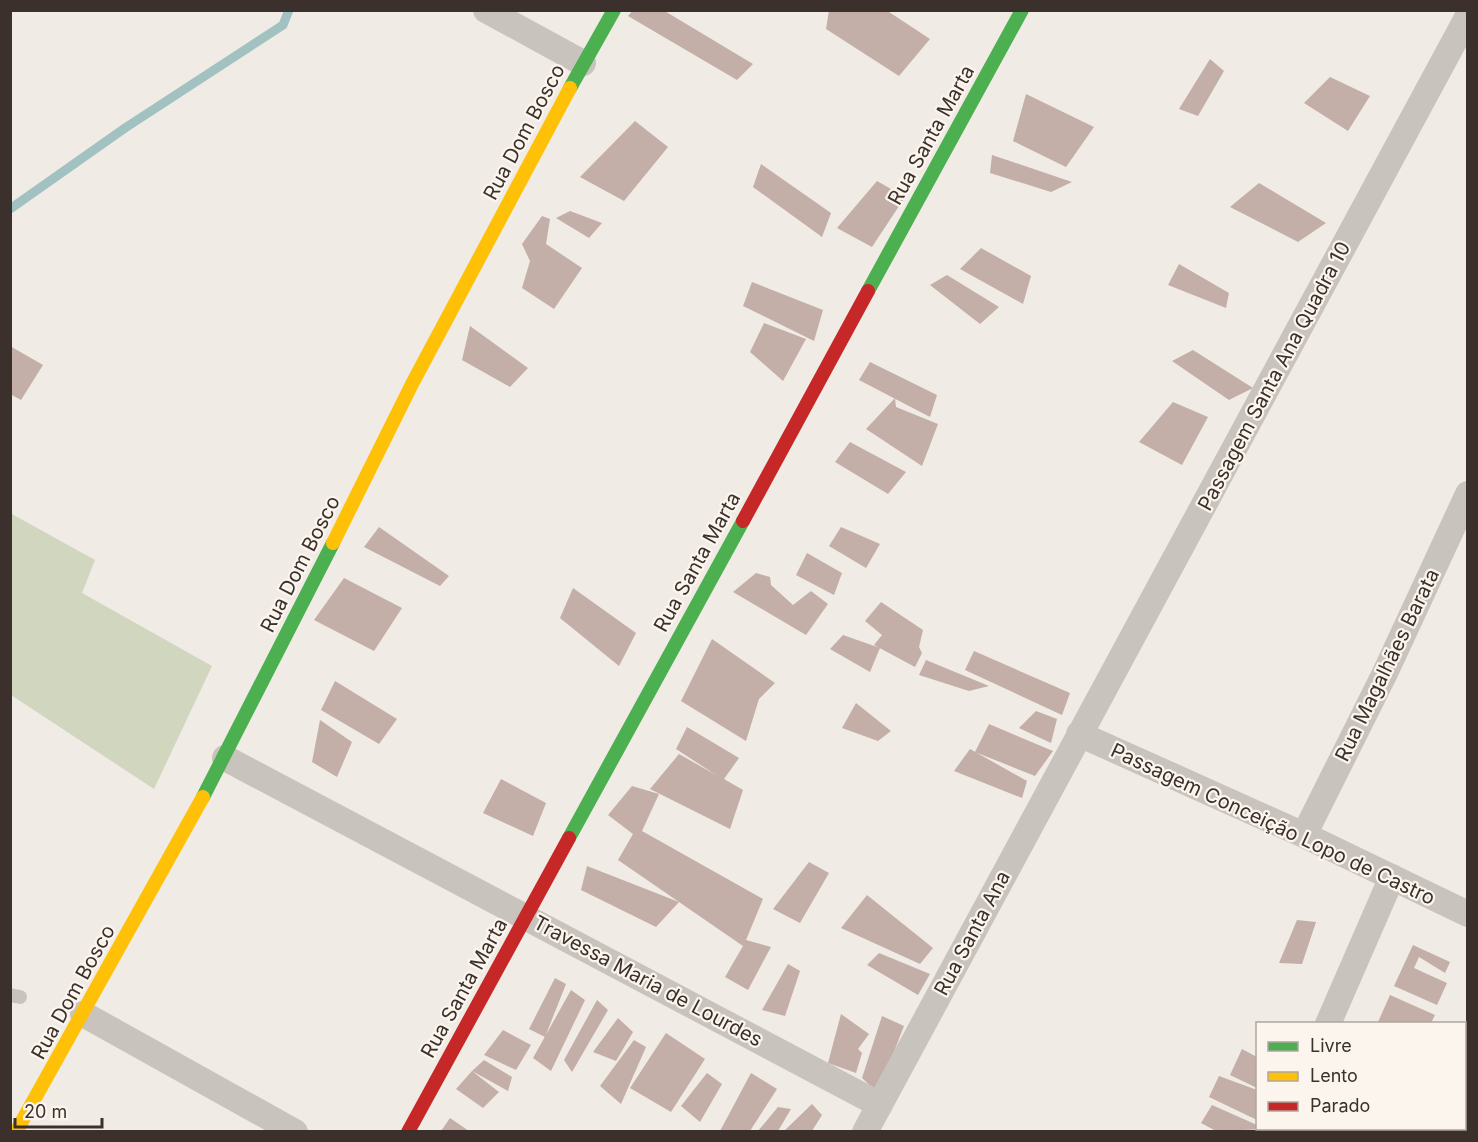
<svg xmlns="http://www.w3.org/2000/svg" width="1478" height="1142" font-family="Inter,sans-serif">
	<rect width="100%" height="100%" fill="#f0ebe5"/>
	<path fill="#d1d6bf" d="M10,513L95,560L82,593L212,666L154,789L11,695Z"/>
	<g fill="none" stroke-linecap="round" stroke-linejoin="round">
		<path stroke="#a1c2c1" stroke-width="9" d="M10,209L125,128L283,25L289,10"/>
	</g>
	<path fill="#c3afa7" d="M633,10H663L753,64L737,80L628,16Z
		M829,10H886L930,39L899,76L826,29Z
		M1210,59L1224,71L1198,116L1179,109Z
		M1330,77L1370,96L1348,131L1304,103Z
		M1026,94L1094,127L1066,167L1013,141Z
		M635,121L668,147L624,201L580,177Z
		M992,155L1072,182L1051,192L990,173Z
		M761,164L831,213L822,237L753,187Z
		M877,181L905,197L872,247L837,228Z
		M1259,183L1326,223L1298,242L1230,207Z
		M570,211L602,223L589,238L556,218Z
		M542,216L550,219L546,244L582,268L554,309L522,288L530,261L522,244Z
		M981,248L1031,276L1023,304L960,269Z
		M1179,264L1229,293L1226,308L1168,285Z
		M947,275L999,307L980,324L930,285Z
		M752,282L823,310L814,341L743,306Z
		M764,323L806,339L783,381L750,352Z
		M470,326L528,368L510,387L462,360Z
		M10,346L43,365L21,400L10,394Z
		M1193,350L1253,388L1229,400L1172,361Z
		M870,362L937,395L930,417L859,380Z
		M895,398L896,407L938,424L922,466L866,429Z
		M1173,402L1208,417L1182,465L1139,442Z
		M850,442L906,472L888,494L835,462Z
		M379,527L449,576L440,586L364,547Z
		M841,527L880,544L866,568L829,546Z
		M807,553L842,573L834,595L796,575Z
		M756,573L770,577L771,585L793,605L811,591L828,604L806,635L733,592Z
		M344,578L402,608L374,651L314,620Z
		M573,588L636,633L619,666L560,618Z
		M881,602L923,630L919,647L922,653L915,667L874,645L882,635L865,621Z
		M843,635L880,648L870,672L830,649Z
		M712,639L775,683L759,699L746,741L681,701Z
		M974,651L1070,693L1062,715L965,670Z
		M926,660L989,686L969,691L919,675Z
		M335,681L397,719L379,744L321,710Z
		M856,703L891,731L878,741L842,728Z
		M1036,711L1057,719L1051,743L1019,728Z
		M320,720L352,742L337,777L312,762Z
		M989,724L1053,751L1035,776L975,752Z
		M687,727L739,758L724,779L743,790L730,829L650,789L679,754L716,775L676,749Z
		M970,749L1027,781L1022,798L954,771Z
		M501,779L546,803L533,836L483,813Z
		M632,786L659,794L642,831L763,899L746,940L771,947L748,990L725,977L743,946L618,860L633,834L608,815Z
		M809,862L829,873L800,923L773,909Z
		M587,866L679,902L656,927L581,890Z
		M867,895L933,948L920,964L841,928Z
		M1297,920L1316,922L1302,964L1279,963Z
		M1413,945L1450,962L1445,973L1419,957L1414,968L1447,983L1437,1005L1394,986Z
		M879,953L930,974L918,995L867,965Z
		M788,964L800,971L785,1016L762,1010Z
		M555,978L566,984L545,1037L529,1029Z
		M571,990L585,1000L551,1071L533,1058Z
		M1390,995L1435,1015L1431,1023L1378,1022Z
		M597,1000L608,1010L572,1072L564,1060Z
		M841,1014L869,1034L858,1049L862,1053L856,1073L828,1063Z
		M882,1016L904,1026L878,1093L862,1078Z
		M618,1018L633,1032L616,1061L593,1052Z
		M503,1030L531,1045L516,1070L484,1055Z
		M666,1033L705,1059L671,1112L630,1088Z
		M634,1040L646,1047L621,1104L600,1086Z
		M1242,1049L1257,1057V1088L1230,1075Z
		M484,1060L512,1077L508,1091L472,1071Z
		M1464,1062L1467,1063V1094L1464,1092Z
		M472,1071L499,1092L483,1108L456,1089Z
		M707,1073L722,1084L700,1122L681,1106Z
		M751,1073L777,1089L750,1131H720Z
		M1219,1076L1257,1090V1120L1209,1097Z
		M812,1104L822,1115L812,1131H784Z
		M1464,1104L1467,1105V1131H1458L1453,1128H1464Z
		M1212,1105L1257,1125L1258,1128L1268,1129L1216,1131L1201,1123Z
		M778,1107L791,1109L778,1131H758Z
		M450,1118L469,1131H441Z
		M1330,1128H1384L1382,1131H1336Z"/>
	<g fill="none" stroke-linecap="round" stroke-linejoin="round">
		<path stroke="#c9c3be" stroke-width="14" d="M10,995L20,997"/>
		<path stroke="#c9c3be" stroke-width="26" d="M486,10L583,63
			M1079,734L1304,835L1468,914
			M225,758L880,1105
			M1304,835L1385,673L1468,494
			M83,1014L295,1132
			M1328,1024L1392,877
			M865,1132L1468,16
			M1282,1132L1283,1128"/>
		<path stroke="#4caf50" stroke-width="14" d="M570,88L614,10
			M868,291L1022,10
			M203,797L333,543
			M569,838L743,521"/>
		<path stroke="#ffc107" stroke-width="14" d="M333,543L412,384L570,88
			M16,1132L203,797"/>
		<path stroke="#c62828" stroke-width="14" d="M743,521L868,291
			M408,1132L569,838"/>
	</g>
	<g text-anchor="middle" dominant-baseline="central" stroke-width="4.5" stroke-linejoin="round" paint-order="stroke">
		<g font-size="20" fill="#3b302b" stroke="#fbf5ee">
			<text transform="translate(524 132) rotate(-62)">Rua Dom Bosco</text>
			<text transform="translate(931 135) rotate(-61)">Rua Santa Marta</text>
			<text transform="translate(1274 376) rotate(-62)">Passagem Santa Ana Quadra 10</text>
			<text transform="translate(697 562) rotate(-61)">Rua Santa Marta</text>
			<text transform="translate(300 564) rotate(-63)">Rua Dom Bosco</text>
			<text transform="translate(1387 665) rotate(-64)">Rua Magalhães Barata</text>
			<text transform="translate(1273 824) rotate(25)">Passagem Conceição Lopo de Castro</text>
			<text transform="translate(972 933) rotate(-62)">Rua Santa Ana</text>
			<text transform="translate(648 981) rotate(28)">Travessa Maria de Lourdes</text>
			<text transform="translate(464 988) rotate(-61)">Rua Santa Marta</text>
			<text transform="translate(73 992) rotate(-61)">Rua Dom Bosco</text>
		</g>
	</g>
	<rect width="1478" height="1142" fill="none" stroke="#3b302b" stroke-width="24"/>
	<rect x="1256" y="1022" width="210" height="108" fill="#fbf5ee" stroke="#aea6a0" stroke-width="1.5"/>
	<rect x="1268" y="1042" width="30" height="9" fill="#4caf50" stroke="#aea6a0" stroke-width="1.5"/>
	<text x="1310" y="1052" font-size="18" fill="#3b302b">Livre</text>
	<rect x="1268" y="1072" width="30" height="9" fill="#ffc107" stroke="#aea6a0" stroke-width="1.5"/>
	<text x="1310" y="1082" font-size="18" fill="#3b302b">Lento</text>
	<rect x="1268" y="1102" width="30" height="9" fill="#c62828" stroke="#aea6a0" stroke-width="1.5"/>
	<text x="1310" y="1112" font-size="18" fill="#3b302b">Parado</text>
	<path d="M15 1118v9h87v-9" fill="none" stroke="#3b302b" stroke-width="3"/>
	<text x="24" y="1118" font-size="18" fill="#3b302b" stroke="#fbf5ee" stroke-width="4.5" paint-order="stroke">20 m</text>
</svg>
